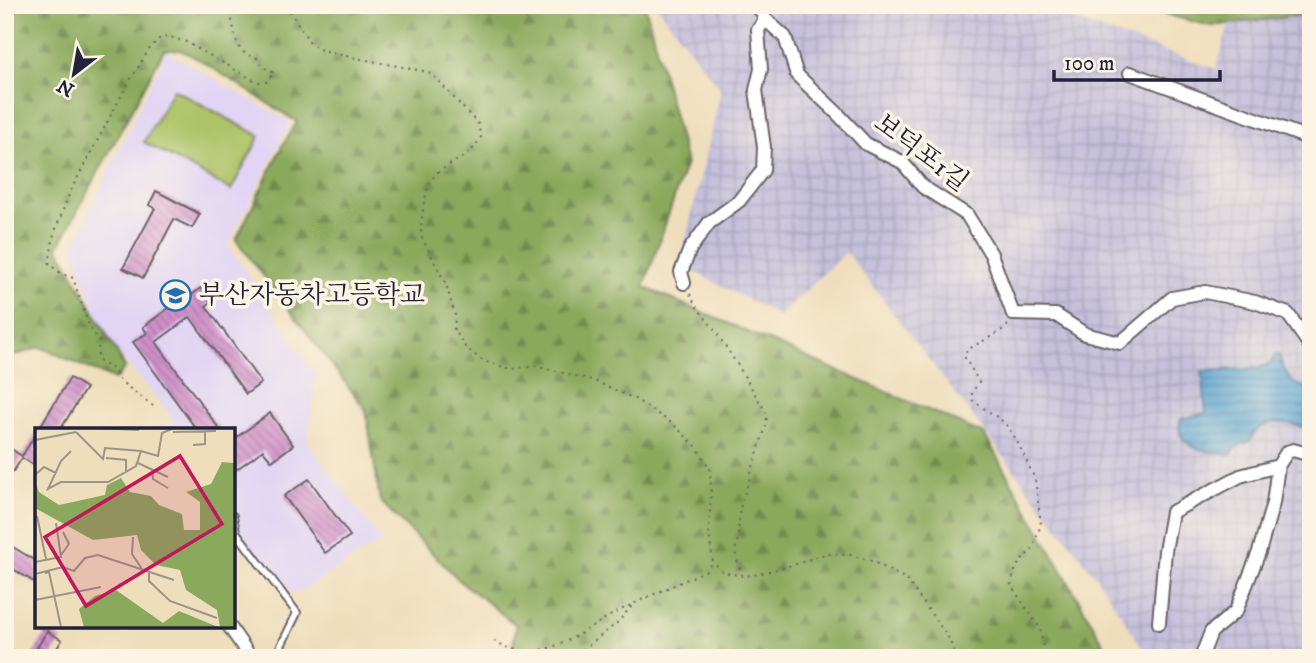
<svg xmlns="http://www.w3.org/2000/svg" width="1316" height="663" font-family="'IM FELL DW Pica','Noto Serif KR',serif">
	<defs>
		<pattern id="industrial-grid" width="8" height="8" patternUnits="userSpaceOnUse" patternTransform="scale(1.75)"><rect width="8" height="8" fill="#c5c0db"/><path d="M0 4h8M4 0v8" fill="none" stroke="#a9a5bd"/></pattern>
		<pattern id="forest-firs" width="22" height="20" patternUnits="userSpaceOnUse" patternTransform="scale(1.75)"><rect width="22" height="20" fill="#8aa95c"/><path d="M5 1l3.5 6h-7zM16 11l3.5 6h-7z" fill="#70894d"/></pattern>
		<pattern id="water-rules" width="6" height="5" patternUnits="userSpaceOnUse" patternTransform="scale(1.75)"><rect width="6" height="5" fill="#5ba3d2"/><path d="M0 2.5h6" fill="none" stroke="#4b84ac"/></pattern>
		<pattern id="building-back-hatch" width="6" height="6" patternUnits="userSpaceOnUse" patternTransform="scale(1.75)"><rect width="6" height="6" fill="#d08fc8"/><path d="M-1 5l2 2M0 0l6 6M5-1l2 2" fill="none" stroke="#a874a4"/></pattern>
	</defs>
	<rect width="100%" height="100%" fill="#fcf5e5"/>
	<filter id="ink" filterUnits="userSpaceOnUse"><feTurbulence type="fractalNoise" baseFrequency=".0143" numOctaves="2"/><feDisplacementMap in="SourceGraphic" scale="14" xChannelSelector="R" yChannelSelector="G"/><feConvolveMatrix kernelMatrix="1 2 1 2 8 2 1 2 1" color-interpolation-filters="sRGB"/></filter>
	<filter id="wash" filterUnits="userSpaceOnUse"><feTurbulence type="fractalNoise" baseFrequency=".00686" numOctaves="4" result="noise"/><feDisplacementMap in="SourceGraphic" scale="28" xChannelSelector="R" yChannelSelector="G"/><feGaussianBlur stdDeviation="1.57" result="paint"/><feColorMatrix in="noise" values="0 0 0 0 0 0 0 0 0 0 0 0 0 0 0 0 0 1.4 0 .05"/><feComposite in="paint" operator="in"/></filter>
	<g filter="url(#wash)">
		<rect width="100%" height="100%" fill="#efdebc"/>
		<path fill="#e1d4f4" d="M166,51L290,122L228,245L316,375L307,442L382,541L294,595L233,530V430H174L171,417L142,380L108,342L72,248Z"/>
		<path fill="url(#industrial-grid)" d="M656,5H1032L1216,69L1235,5H1311V658H1149L1097,578L846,252L779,316L680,264L721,90Z"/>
		<path fill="url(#forest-firs)" stroke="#56664c" stroke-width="2" d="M5,5H645L686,163L644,287L984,434L1112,658H511L516,625L461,582L380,501L366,410L236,240L282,146L297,122L200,60L181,50H164L58,247L125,367L115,380L40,347L5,359Z
			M1129,5H1311V14L1211,26Z"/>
		<path fill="#aec368" stroke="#687252" stroke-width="2" d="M173,89L260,136L231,190L144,142Z"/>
		<path fill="url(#water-rules)" stroke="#3e6286" stroke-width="2" d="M1275,355H1279L1283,368L1293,383L1311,390V430C1288,422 1262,414 1249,442L1237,446L1231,455C1211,452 1171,450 1181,419L1206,413L1202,371L1259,368L1271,363Z"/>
		<g id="blocks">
			<path fill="url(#building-back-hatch)" d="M156,191L200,214L192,228L174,219L143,278L123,268L155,208L149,205Z
				M201,288L211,302L206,306L261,383L246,394L190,317L156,342L220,430H197L133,342L147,333L143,327L184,297L186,299Z
				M70,378L86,388L60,430H38Z
				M270,413L293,445L272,461L263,450L233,472V440Z
				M37,432V467L22,458L13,472L5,467V445L22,456Z
				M309,479L350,536L325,553L284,496Z
				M5,542L37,562V584L5,564Z
				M47,631L62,640L51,658H31Z"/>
		</g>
	</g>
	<g filter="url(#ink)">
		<use href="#blocks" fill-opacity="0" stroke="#6a6468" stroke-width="2"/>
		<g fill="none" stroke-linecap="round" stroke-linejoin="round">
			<defs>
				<path id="lane" d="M233,516L236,532L297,613L275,658"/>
				<path id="street" d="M756,5L762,12L765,19L785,37L797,75L837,113L866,144L902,162L923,187L967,215L991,254L1013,314L1056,315L1085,334L1120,343L1172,298L1205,292L1255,302L1288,314L1311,347
					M1130,73L1311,139
					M684,283L681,272L690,249L709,223L739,201L763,170L764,147L756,90L761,69L758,30L765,19
					M1159,623L1165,551L1172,512L1240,476L1278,466
					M229,626L251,658
					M1201,658L1211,632L1236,611L1259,552L1273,503L1278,466L1287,452L1293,450L1311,455"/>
			</defs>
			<use href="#lane" stroke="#6a6468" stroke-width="10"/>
			<use href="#street" stroke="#6a6468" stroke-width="16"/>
			<path stroke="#6a6468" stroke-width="2" stroke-dasharray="2 5" stroke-linecap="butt" d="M286,5L309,41L318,49L341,55L423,71L433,75L478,124L481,137C470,158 456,159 438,172C424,183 421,220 421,236L446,284L455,315L454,329L465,347L483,361L511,369L535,366L592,380L635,399L673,424L697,447L710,469L711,487L709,534L713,562L723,572L743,576L754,575L796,564L825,554L850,555L872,561L906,579L948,637L957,658
				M690,294L696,306L714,329L737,364L767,414L766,426L740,508L738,538L735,551L738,564L742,575
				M1008,325L1004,329L967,350L964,356L979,382L972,393V400L1004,422L1016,439L1035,479L1041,524L1033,548L1016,567L1011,584L1020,599L1040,628L1043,647V658
				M153,406L120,381L114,370L100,362L97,351L100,342L89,326L73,278L62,274L49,264L54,234L70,192L126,87L150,48L160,38L170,37L186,42L257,82H266L274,73L265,68L256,57C227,53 240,24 225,5
				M494,641C508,648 519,653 535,651C566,647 590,626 617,612C646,597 675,585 705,571L713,562
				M572,658L617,623L632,606"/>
			<use href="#lane" stroke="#fff" stroke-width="6"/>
			<use href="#street" stroke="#fff" stroke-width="12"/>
		</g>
	</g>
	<defs>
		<symbol id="school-ring" viewBox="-11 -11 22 22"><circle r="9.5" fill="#fcf5e5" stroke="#1f6fb2" stroke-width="1.5"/><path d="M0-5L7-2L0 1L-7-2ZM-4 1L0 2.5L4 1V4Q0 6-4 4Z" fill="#1f6fb2"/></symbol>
	</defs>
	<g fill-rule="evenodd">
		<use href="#school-ring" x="158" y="278" width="35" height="35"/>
	</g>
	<g text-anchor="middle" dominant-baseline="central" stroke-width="7" stroke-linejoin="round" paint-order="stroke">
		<g font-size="26" fill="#22223b" stroke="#fcf5e5">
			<text transform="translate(921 153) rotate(37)">보덕포1길</text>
		</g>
		<g font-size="26" fill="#22223b" stroke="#fcf5e5" text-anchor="start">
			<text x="199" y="295">부산자동차고등학교</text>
		</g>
	</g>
	<g transform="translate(35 428)">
		<rect width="200" height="200" fill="#efdebc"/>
		<path d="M187,34L199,35V199H185L182,182L151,162L145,142L121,137L106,122L102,107L58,112L0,80V54L4,64L24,77L70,67L72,57L86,50L95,64L116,68L124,77L147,86L149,102H165V74L151,64L176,56ZM81,162L128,195L144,183L183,199H49L44,181L60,168Z" fill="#8aa95c"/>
		<path fill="none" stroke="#9d9388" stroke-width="2" d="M57,0L104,2M41,4L68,31L70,20L106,23M138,4L181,3M0,12L41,4M158,17L170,16V3M36,23L26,33L13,61L26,54H73L101,38L106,23L123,28L127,5L139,0M71,30L91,32V45M103,35L133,49M117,42L118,51L133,60M0,47L9,39L21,45M2,88L11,131M98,109L97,126L107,141M26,127L34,116L28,104M0,134L26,129L21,95M10,145L14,144L26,199M114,145V153L135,173L182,190M0,146L28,139L39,143L50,130L63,127L139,152M0,172L66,159"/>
		<path fill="#c2185b" fill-opacity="0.15" stroke="#c2185b" stroke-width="3.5" d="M145,28L187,96L51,178L10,109Z"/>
		<rect width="200" height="200" fill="none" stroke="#22223b" stroke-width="3.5"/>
	</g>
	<rect width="1316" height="663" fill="none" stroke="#fcf5e5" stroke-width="28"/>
	<g transform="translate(74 74) rotate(211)" stroke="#fcf5e5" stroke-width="5" paint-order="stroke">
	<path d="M0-5L12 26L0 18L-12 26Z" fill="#22223b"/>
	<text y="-10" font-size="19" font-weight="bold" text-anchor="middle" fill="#22223b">N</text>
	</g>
	<path d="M1054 70v10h166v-10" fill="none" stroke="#22223b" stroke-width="3.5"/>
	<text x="1064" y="70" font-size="21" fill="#22223b" stroke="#fcf5e5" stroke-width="5" paint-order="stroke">100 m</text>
</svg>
